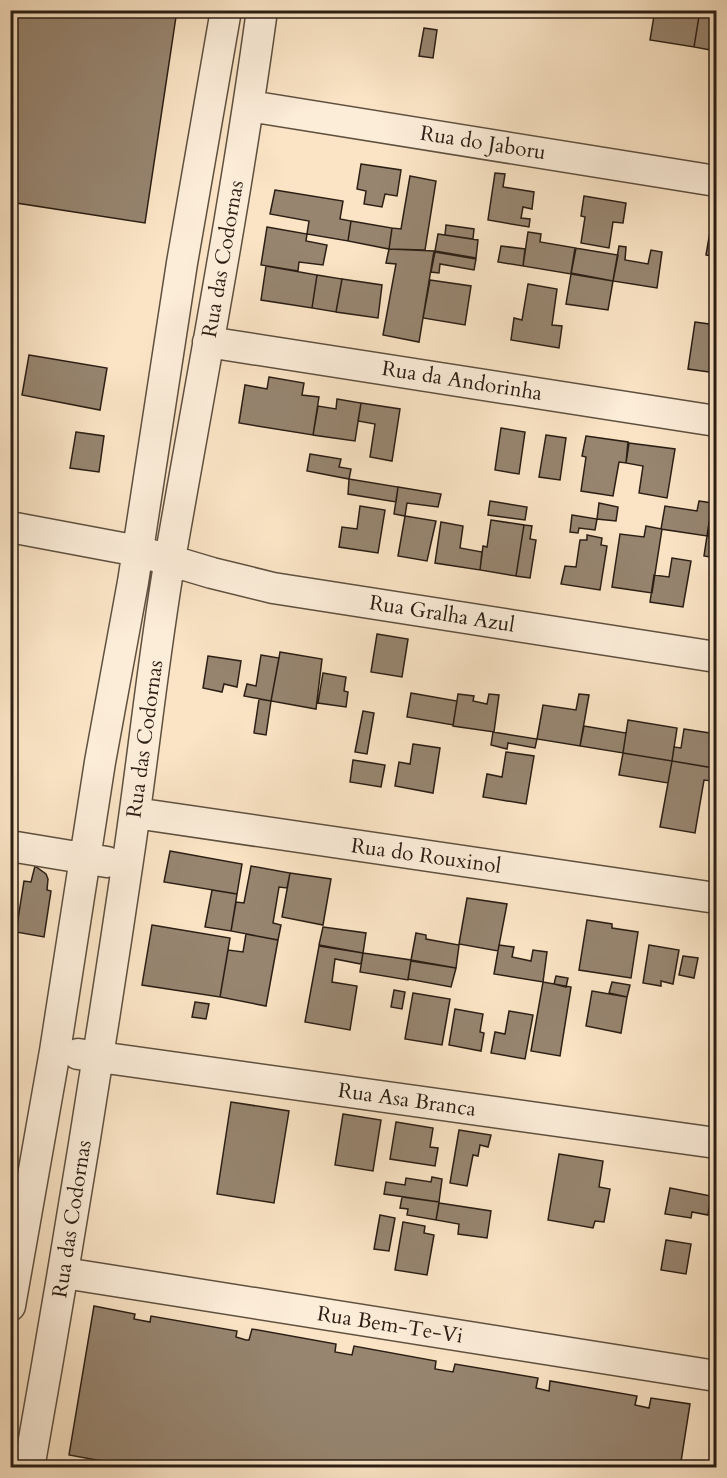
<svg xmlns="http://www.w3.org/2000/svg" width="727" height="1478" font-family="Cardo,serif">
	<rect width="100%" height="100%" fill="#fae4c5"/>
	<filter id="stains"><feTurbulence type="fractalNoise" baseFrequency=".00333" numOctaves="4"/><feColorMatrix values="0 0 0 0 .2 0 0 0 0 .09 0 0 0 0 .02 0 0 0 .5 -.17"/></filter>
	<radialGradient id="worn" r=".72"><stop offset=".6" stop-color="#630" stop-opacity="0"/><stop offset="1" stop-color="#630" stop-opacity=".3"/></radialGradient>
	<path fill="#978570" stroke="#2b1e14" stroke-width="1.5" d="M10,10H177L145,223L10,202Z
		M655,10H700L694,47L650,40Z
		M700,10H716V51L694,47Z
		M424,28L437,30L433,58L419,56Z
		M361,164L401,170L397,196L385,194L382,207L364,204L366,191L357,189Z
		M495,173L505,174L503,187L534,192L532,209L523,207L521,218L530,219L529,227L488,220Z
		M410,176L436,181L425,250L389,249L392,228L401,229Z
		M275,190L343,201L340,219L351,221L348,241L307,234L309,221L270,214Z
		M584,196L626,203L623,223L613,222L609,248L581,243L585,217L581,216Z
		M712,220H716V257L706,255Z
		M351,221L392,228L389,249L348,241Z
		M446,225L474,229L473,239L445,235Z
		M267,227L307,234L306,241L327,245L323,265L299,262L298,271L261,265Z
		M528,232L541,234L540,242L576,248L571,274L523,266Z
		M438,234L478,240L476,258L435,251Z
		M501,246L525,249L523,266L498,262Z
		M619,246L626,247L625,260L648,264L651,250L662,252L657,288L613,281Z
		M575,248L618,255L613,281L571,273Z
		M389,249L434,251L419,342L383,335L396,264L386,263Z
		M435,252L476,259L474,270L440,264L439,273L431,272Z
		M266,266L317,275L312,308L261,300Z
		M571,274L613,281L608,310L566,304Z
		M317,275L342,279L336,312L312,308Z
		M342,279L382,285L378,318L336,312Z
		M430,280L471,286L465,325L423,318Z
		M528,284L557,289L552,325L562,326L559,348L511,340L514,318L522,320Z
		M695,322L716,325V373L688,369Z
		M29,355L107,368L100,410L22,395Z
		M269,377L304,383L302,395L319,397L313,435L239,423L245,385L267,389Z
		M337,399L361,403L355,441L313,435L318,406L336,409Z
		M361,403L400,409L392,461L370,457L375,424L358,421Z
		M501,428L525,432L519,474L495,470Z
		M76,432L104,436L99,472L70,468Z
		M546,435L566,438L560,480L539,477Z
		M586,436L628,442L626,463L619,462L613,496L581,491L586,457L582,456Z
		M629,443L675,449L667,498L639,493L643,466L626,463Z
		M310,454L341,459L339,467L351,469L349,479L307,471Z
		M349,479L398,487L396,502L348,494Z
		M398,487L441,494L438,507L407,503L405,516L394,514Z
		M490,501L527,507L525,520L488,515Z
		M699,501L712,503L707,536L661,529L665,506L697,511Z
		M599,503L618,507L616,521L597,519Z
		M360,506L385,510L378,553L339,547L342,527L357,529Z
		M711,514L716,515V538L708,536Z
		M572,515L597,519L595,530L579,528L578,533L570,532Z
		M405,516L436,521L427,561L398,556Z
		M491,520L524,525L516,576L480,570L483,546L487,547Z
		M441,522L463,526L460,548L482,552L480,570L435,563Z
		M524,525L532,526L530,539L536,540L530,578L516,576Z
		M646,526L662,529L652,593L612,587L620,534L644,537Z
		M587,535L602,538L601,545L607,546L600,590L561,584L565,566L576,567L580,540H587Z
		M707,536L716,538V558L704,556Z
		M672,558L691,561L683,607L650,602L654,575L669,577Z
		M377,634L408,639L402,677L371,672Z
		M280,652L322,659L316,709L271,701Z
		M261,655L279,658L271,701L244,696L247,684L256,686Z
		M208,656L241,661L237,687L224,684L222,692L203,688Z
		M323,673L346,677L344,691L348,692L346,707L318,703Z
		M411,693L457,701L453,725L407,717Z
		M458,694L474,696L473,701L487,704L489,694L499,695L494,732L453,726Z
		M579,694L589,695L580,746L537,739L543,705L576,710Z
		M259,699L271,701L266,735L254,733Z
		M363,711L374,713L367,754L355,752Z
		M628,720L677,728L672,761L623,753Z
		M584,726L626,733L623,753L580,746Z
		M684,729L716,734L714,768L672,761L674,747L681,748Z
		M493,732L537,739L535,748L508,743L507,749L491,745Z
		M413,744L440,748L433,793L395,786L399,762L410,764Z
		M506,752L534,756L526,804L483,797L487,774L502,777Z
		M623,753L672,761L668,783L619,775Z
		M353,760L385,765L381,787L350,782Z
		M672,761L714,768L712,781L704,780L695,833L660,827Z
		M170,851L242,864L237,894L164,882Z
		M35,866L46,874L48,879L47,890L51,891L44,937L16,932L24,881L31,882Z
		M251,866L290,873L287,888L279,887L273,923L281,925L278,940L231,931L236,902L244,903Z
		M290,873L331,879L323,925L282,917Z
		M212,890L237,894L231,931L205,927Z
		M467,898L507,904L498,951L459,944Z
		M587,920L612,924V928L638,932L631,978L579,970Z
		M152,925L230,938L220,997L142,985Z
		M323,927L366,933L363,953L319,945Z
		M416,933L426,935V939L459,945L456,968L411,960Z
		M246,934L278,940L266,1006L220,997L228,950L243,952Z
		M499,945L514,947L512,957L531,961L533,950L547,952L543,982L494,974Z
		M649,945L679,950L673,984L661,981V986L643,983Z
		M319,946L363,953L361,964L335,959L332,982L357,986L350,1030L305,1022Z
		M363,953L411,960L408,980L360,972Z
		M683,956L698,958L694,978L679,975Z
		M411,961L456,968L451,987L408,979Z
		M556,976L568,978L566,987L554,984Z
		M543,982L571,987L560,1056L531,1051Z
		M612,982L630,985L627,997L609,993Z
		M394,990L405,992L402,1009L391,1007Z
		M592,991L627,997L621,1033L586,1026Z
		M413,993L450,999L442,1045L405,1039Z
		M195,1002L209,1004L206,1019L192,1017Z
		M455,1009L483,1014L480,1032L484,1033L481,1051L449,1045Z
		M509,1011L533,1015L525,1059L491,1053L495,1032L505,1034Z
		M231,1102L289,1111L274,1203L217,1194Z
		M343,1114L381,1120L373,1171L335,1165Z
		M396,1122L433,1128L430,1147L438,1148L435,1166L390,1159Z
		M459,1130L491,1135L488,1147L480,1145L478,1156L473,1155L467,1186L450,1183Z
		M559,1154L603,1161L599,1187L610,1189L604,1222L595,1221L593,1228L548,1220Z
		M432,1177L442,1179L439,1202L384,1194L386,1182L405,1185L406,1178L431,1182Z
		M670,1188L711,1196L708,1215L692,1212L691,1218L665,1214Z
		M402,1197L439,1202L436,1220L407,1215L408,1209L400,1208Z
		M439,1203L491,1211L487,1238L458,1234L459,1224L436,1220Z
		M380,1215L395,1218L389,1251L374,1249Z
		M403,1222L425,1226L424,1233L434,1235L427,1275L395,1270Z
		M666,1240L691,1244L686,1274L661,1270Z
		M94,1306L135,1314L134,1319L150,1322L151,1316L237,1331L236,1337L246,1340H249L252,1329L336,1344L335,1352L352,1355L354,1346L436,1361L435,1369L453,1372L455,1364L538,1378L536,1388L549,1391L550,1381L637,1396L635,1405L649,1408L651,1398L690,1404L680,1468H140L69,1455Z"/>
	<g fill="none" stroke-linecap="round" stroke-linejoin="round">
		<defs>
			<path id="minor" d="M249,106L716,181
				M208,342L716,421
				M10,527L138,551L212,573L273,588L716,657
				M135,813L716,898
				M10,846L107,862
				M78,1054L716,1143
				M64,1273L716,1376
				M10,1306L55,1051L100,762L133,582L182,263L226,10
				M29,1468C65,1266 98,1063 128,860C143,760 153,659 170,559C202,376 237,194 262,10"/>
		</defs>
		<use href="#minor" stroke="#5f5040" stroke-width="33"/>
		<use href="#minor" stroke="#fcedd9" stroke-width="30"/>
	</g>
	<g text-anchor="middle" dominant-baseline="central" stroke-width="4.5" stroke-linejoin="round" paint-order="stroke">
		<g font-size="21" fill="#2b1e14" stroke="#fcedd9">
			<text transform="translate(483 143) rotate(9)">Rua do Jaboru</text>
			<text transform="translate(223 259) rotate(-80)">Rua das Codornas</text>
			<text transform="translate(462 381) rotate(9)">Rua da Andorinha</text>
			<text transform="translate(442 614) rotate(9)">Rua Gralha Azul</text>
			<text transform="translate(145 739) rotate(-82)">Rua das Codornas</text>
			<text transform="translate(426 856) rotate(8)">Rua do Rouxinol</text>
			<text transform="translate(407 1100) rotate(8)">Rua Asa Branca</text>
			<text transform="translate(72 1219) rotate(-81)">Rua das Codornas</text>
			<text transform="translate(390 1325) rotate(9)">Rua Bem-Te-Vi</text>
		</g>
	</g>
	<rect width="727" height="1478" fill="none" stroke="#fae4c5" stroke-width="36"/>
	<rect x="12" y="12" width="703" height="1454" fill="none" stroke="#2b1e14" stroke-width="3"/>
	<rect x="18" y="18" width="691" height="1442" fill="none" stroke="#2b1e14" stroke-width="1.5"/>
	<rect width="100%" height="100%" filter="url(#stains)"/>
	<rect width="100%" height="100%" fill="url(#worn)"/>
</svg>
